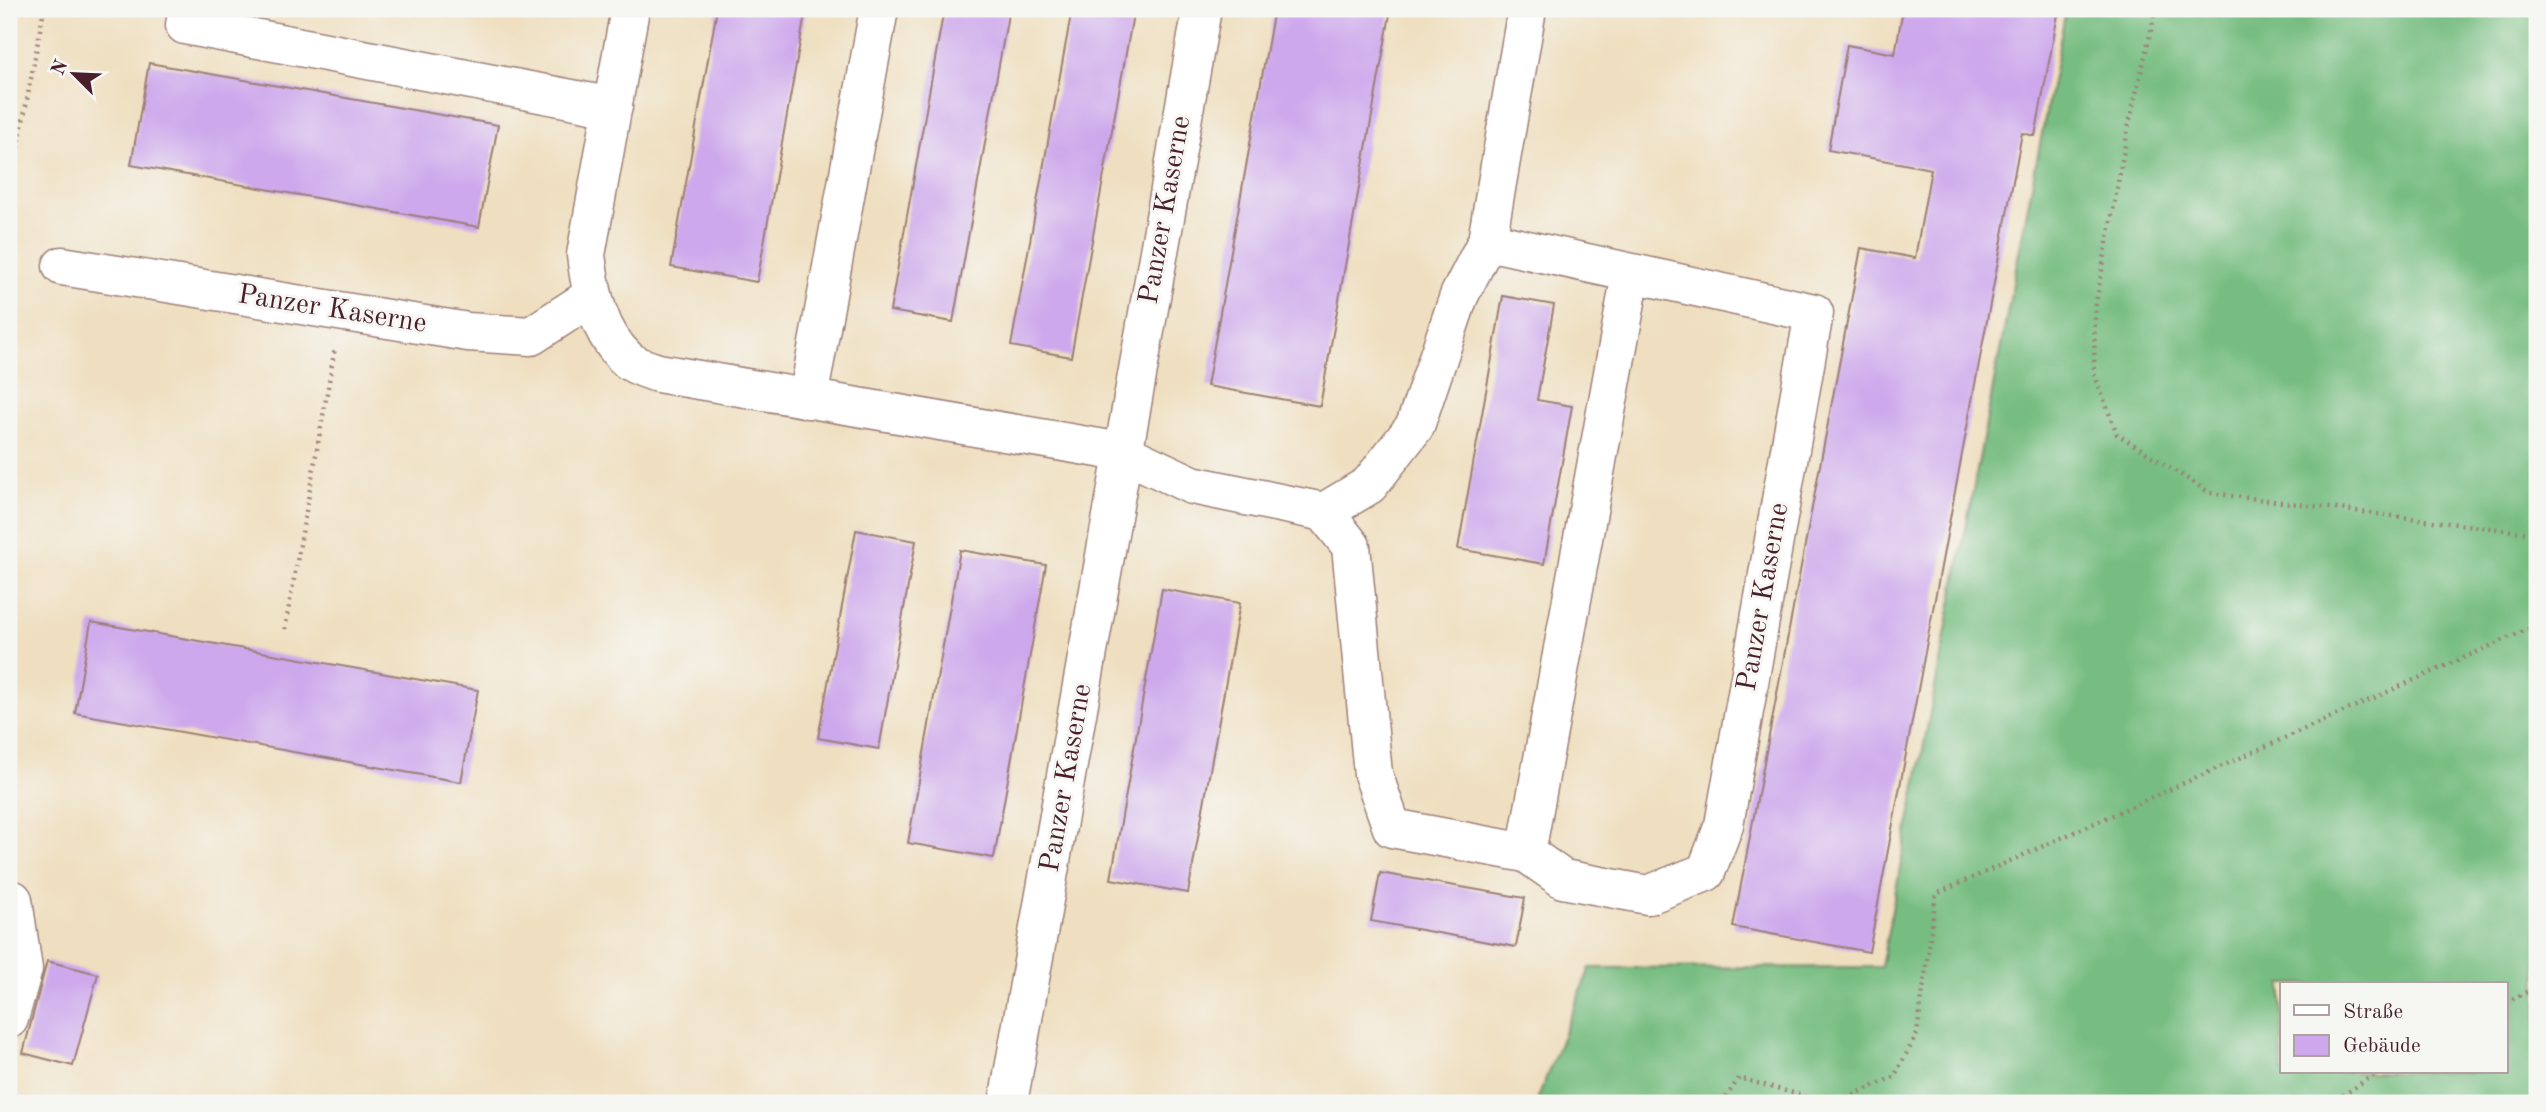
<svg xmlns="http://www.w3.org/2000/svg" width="2546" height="1112" font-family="'Old Standard TT',serif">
	<rect width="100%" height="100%" fill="#f6f6f2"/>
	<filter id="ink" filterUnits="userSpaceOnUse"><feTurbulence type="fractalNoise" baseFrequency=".0143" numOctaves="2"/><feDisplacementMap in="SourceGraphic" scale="14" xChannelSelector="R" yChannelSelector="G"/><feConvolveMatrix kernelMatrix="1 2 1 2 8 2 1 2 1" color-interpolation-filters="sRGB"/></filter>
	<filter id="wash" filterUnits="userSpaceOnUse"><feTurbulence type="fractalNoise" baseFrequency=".00686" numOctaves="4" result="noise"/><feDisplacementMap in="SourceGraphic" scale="28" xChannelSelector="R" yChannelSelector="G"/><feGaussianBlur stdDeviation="1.57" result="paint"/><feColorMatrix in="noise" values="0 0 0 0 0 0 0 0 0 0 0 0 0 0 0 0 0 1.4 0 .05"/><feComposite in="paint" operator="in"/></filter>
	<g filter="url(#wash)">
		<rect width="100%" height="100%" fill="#efdfc0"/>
		<path fill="#77bd81" stroke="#606e56" stroke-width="2" fill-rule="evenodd" d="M2066,9H2537V1103H1536L1590,968L1881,967ZM2282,984H2506V1072H2282Z"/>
		<g id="blocks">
			<path fill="#cda8ec" d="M717,9H806L757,282L671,267Z
				M944,9H1009L953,322L890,311Z
				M1072,9H1134L1071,357L1011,346Z
				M1274,9H1391L1320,406L1207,386Z
				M1903,9H2059L2035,136L2022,133L1869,952L1733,927L1861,248L1915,258L1931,169L1828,150L1847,45L1895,54Z
				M149,63L498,125L479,227L131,165Z
				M1503,296L1554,305L1537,400L1572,406L1544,564L1458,549Z
				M856,530L916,541L879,749L818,738Z
				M960,550L1046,565L994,858L908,843Z
				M1162,589L1240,603L1188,893L1111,879Z
				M91,622L478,690L461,782L75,713Z
				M1380,873L1525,898L1516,947L1371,921Z
				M47,961L98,974L73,1066L23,1053Z"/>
		</g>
	</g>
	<g filter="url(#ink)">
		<use href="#blocks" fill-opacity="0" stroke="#9c7f76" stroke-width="2"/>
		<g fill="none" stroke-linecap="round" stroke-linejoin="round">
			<defs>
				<path id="minor" d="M188,9L185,25L613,107
					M630,9L586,255C591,293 598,333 628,360C635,366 649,370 658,373L1122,452L1192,485L1324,512L1351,546L1373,774L1392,828L1526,853L1631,274
					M1487,241L1527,9
					M62,266L468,332L531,336L591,297
					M808,399L879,9
					M1324,512L1369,485L1415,426L1459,296L1487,241L1814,313L1724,825L1706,872L1648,895L1563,879L1526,853
					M9,1019L23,969L13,900
					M1008,1103L1202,9"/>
			</defs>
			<use href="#minor" stroke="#9c7f76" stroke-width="41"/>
			<path stroke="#9c7f76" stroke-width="4.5" stroke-dasharray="2 5" stroke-linecap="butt" d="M2156,9L2129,123L2095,308L2094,373L2117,434L2210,493L2537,534
				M9,196L44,9
				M285,629L335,348
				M2506,1002L2537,987
				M1722,1103L1739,1078L1829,1103
				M1834,1103L1894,1077L1917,1034L1936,894L2537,625
				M2331,1103L2378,1072"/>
			<use href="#minor" stroke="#fff" stroke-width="38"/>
		</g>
	</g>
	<g text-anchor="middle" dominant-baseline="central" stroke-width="6" stroke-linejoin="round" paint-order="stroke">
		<g font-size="28" fill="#4a1f2b" stroke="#f6f6f2">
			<text transform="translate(1166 210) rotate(-80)">Panzer Kaserne</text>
			<text transform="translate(332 310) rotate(9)">Panzer Kaserne</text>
			<text transform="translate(1764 597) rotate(-80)">Panzer Kaserne</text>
			<text transform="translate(1067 778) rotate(-80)">Panzer Kaserne</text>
		</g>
	</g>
	<rect width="2546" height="1112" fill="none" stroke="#f6f6f2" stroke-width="35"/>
	<rect x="2280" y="982" width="228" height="91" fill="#f6f6f2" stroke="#b1a0a2" stroke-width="2"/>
	<rect x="2294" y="1005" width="35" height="10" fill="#ffffff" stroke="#b1a0a2" stroke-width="2"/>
	<text x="2343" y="1018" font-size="21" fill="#4a1f2b">Straße</text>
	<rect x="2294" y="1035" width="35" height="21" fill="#cda8ec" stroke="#b1a0a2" stroke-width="2"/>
	<text x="2343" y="1052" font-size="21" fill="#4a1f2b">Gebäude</text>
	<g transform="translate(74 74) rotate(294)" stroke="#f6f6f2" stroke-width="5" paint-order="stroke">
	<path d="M0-5L12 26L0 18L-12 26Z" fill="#4a1f2b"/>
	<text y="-10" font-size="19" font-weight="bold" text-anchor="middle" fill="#4a1f2b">N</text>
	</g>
</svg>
